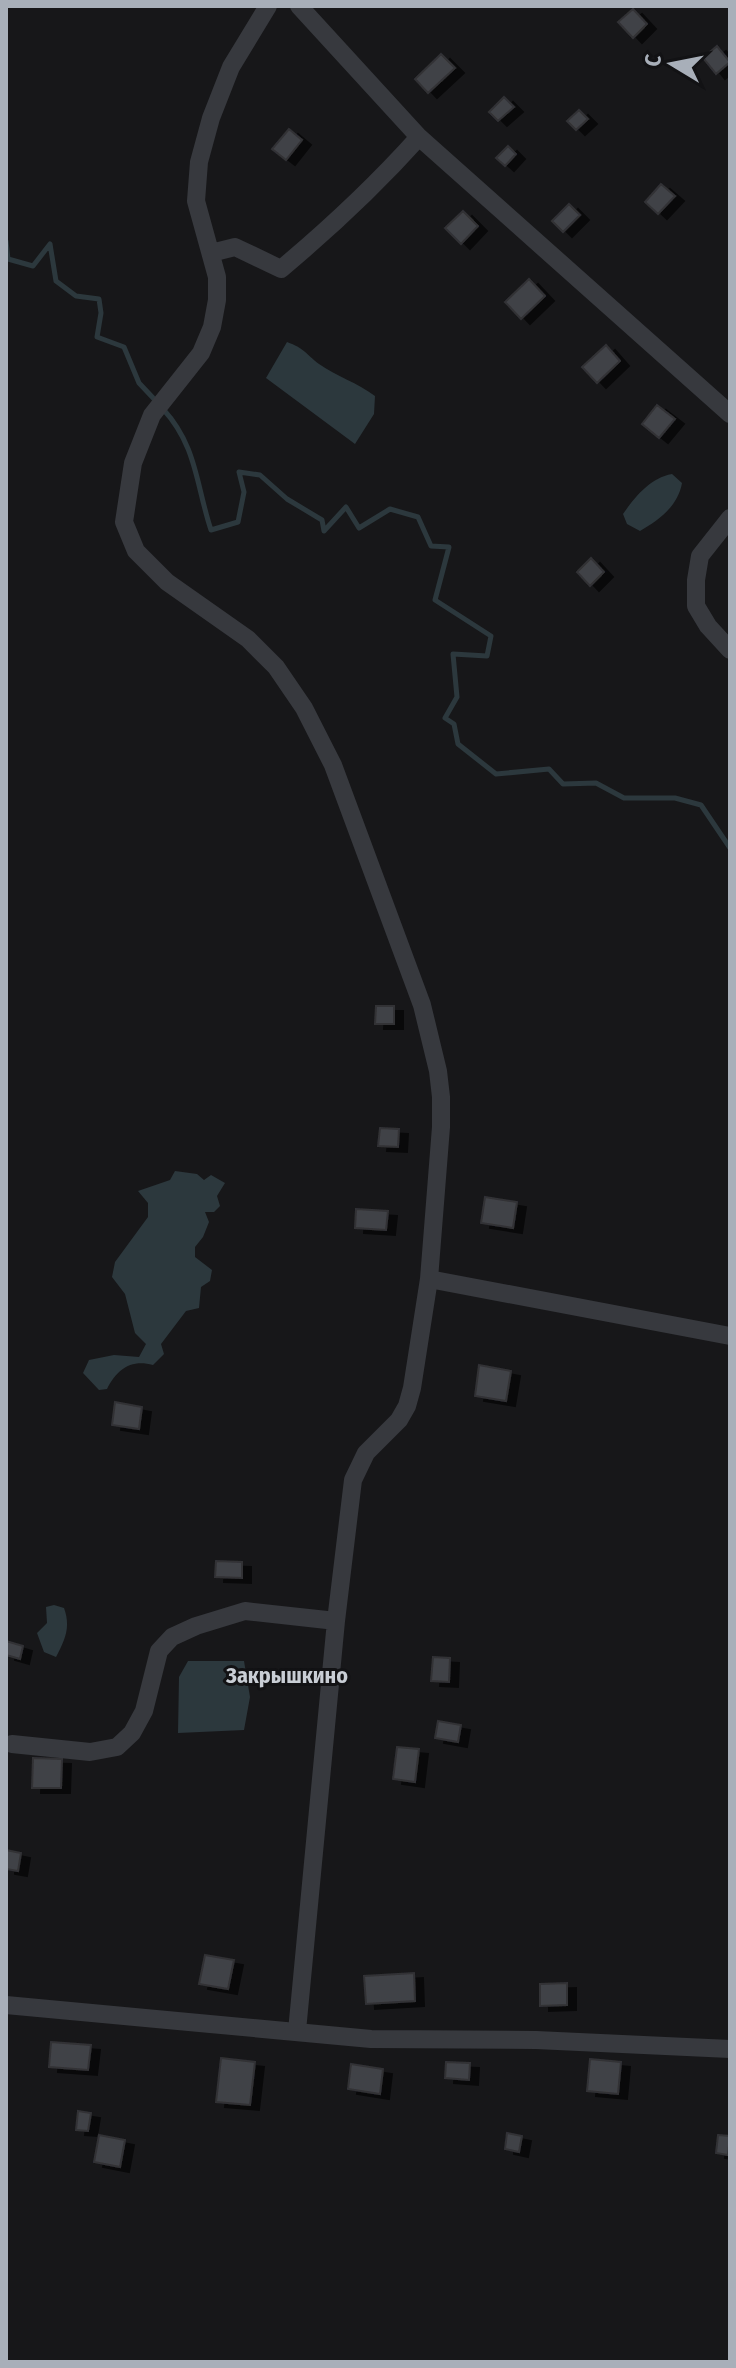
<svg xmlns="http://www.w3.org/2000/svg" width="736" height="2368" font-family="'Fira Sans Condensed',sans-serif">
	<defs>
		<filter id="shadow"><feDropShadow dx="9" dy="5" stdDeviation="0" flood-color="#0009"/></filter>
	</defs>
	<rect width="100%" height="100%" fill="#171719"/>
	<path fill="#2c383d" d="M287,342C304,348 306,354 319,364C336,376 358,383 375,396L374,414L355,444L266,378Z
		M672,474L682,483C678,506 659,520 640,531L627,524L623,514C635,497 650,478 672,474Z
		M175,1171L197,1174L204,1180L211,1175L225,1183L217,1196L220,1206L214,1212H205L209,1222L203,1237L195,1247V1257L212,1270L210,1281L201,1287L199,1308L186,1311L161,1344L164,1354L153,1365C130,1359 117,1370 107,1389L99,1390L83,1373L89,1360L114,1355L139,1357L146,1344L135,1333L125,1294L112,1277L115,1262L148,1217V1203L138,1191L170,1180Z
		M54,1605L64,1608C71,1627 65,1640 56,1657L44,1652L37,1633L47,1623L46,1607Z
		M188,1661H244L250,1697L244,1730L178,1733L179,1677Z"/>
	<g fill="none" stroke-linecap="round" stroke-linejoin="round">
		<path stroke="#2c383d" stroke-width="5" d="M6,241L8,259L33,266L50,244L56,281L76,296L99,299L101,313L97,337L124,347L139,383L156,401
			M163,409C197,446 196,485 211,530L238,522L244,492L239,472L260,475L287,499L322,520L324,531L346,507L359,528L390,509L418,517L431,546L449,547L435,600L491,636L487,656L453,654L457,697L445,718L454,724L458,744L496,774L549,769L563,784L596,783L624,798H675L701,805L730,848"/>
	</g>
	<path fill="#414246" stroke="#313135" stroke-width="2" filter="url(#shadow)" d="M633,9L647,24L633,38L618,22Z
		M717,46L730,62L716,74L703,58Z
		M441,54L455,68L428,93L415,79Z
		M504,97L514,107L498,121L489,112Z
		M579,110L588,119L576,130L567,121Z
		M289,129L302,140L286,160L272,149Z
		M508,146L516,154L505,166L496,158Z
		M661,184L675,196L658,214L645,202Z
		M569,204L580,215L563,232L552,221Z
		M463,211L478,226L461,244L445,228Z
		M529,279L545,296L521,319L505,302Z
		M606,345L620,361L597,383L582,367Z
		M657,405L675,419L659,438L642,424Z
		M591,558L604,572L590,586L577,572Z
		M376,1006H394V1024H375Z
		M380,1128L399,1129L398,1147L378,1146Z
		M485,1197L517,1202L513,1228L481,1223Z
		M356,1209L388,1211L386,1230L355,1228Z
		M479,1365L511,1371L506,1401L475,1396Z
		M115,1402L142,1407L139,1429L112,1425Z
		M216,1561L242,1562V1578L215,1577Z
		M6,1641L23,1646L20,1659L6,1655Z
		M433,1657L450,1658L449,1682L431,1681Z
		M438,1721L461,1725L458,1742L435,1738Z
		M397,1747L419,1749L415,1782L393,1779Z
		M33,1758L62,1759L61,1788H32Z
		M6,1850L21,1853L18,1871L6,1869Z
		M205,1955L234,1960L228,1989L199,1984Z
		M414,1973L415,2001L366,2004L364,1976Z
		M567,1983V2005L540,2006V1984Z
		M51,2042L91,2045L88,2070L49,2067Z
		M221,2058L255,2062L250,2105L216,2102Z
		M590,2059L621,2062L618,2094L587,2091Z
		M446,2062L470,2063L469,2080L445,2078Z
		M351,2064L383,2069L380,2094L348,2089Z
		M78,2111L91,2113L88,2131L76,2130Z
		M507,2133L522,2136L519,2152L505,2149Z
		M99,2135L125,2140L120,2167L94,2162Z
		M718,2135L730,2136L728,2155L716,2153Z"/>
	<g fill="none" stroke-linecap="round" stroke-linejoin="round">
		<path stroke="#37393e" stroke-width="18" d="M268,6L231,67L211,118L199,162L196,201L217,277V300L212,327L201,353L152,415L133,463L124,522L136,551L167,582L248,639L276,667L304,708L333,765L422,1005L438,1071L441,1097V1127L429,1279L412,1388L407,1406L399,1420L366,1453L353,1480L336,1621L297,2031
			M299,6L419,137L730,414
			M211,253L235,247L281,269C330,228 376,185 419,137
			M730,518L700,556L696,580V606L708,626L730,650
			M429,1279L730,1336
			M12,1744L90,1752L117,1747L132,1733L144,1711L159,1651L172,1637L196,1626L245,1611L336,1621
			M6,2005L371,2039L536,2040L730,2049"/>
	</g>
	<g text-anchor="middle" dominant-baseline="central" stroke-width="6" stroke-linejoin="round" paint-order="stroke">
		<g font-size="22" font-weight="bold" fill="#c9ced5" stroke="#121214">
			<text x="287" y="1675">Закрышкино</text>
		</g>
	</g>
	<rect width="736" height="2368" fill="none" stroke="#a8afb9" stroke-width="16"/>
	<g transform="translate(672 64) rotate(280)" stroke="#121214" stroke-width="6" paint-order="stroke">
	<path d="M0-6L14 30L0 20L-14 30Z" fill="#a8afb9"/>
	<text y="-12" font-size="22" font-weight="bold" text-anchor="middle" fill="#a8afb9">С</text>
	</g>
</svg>
